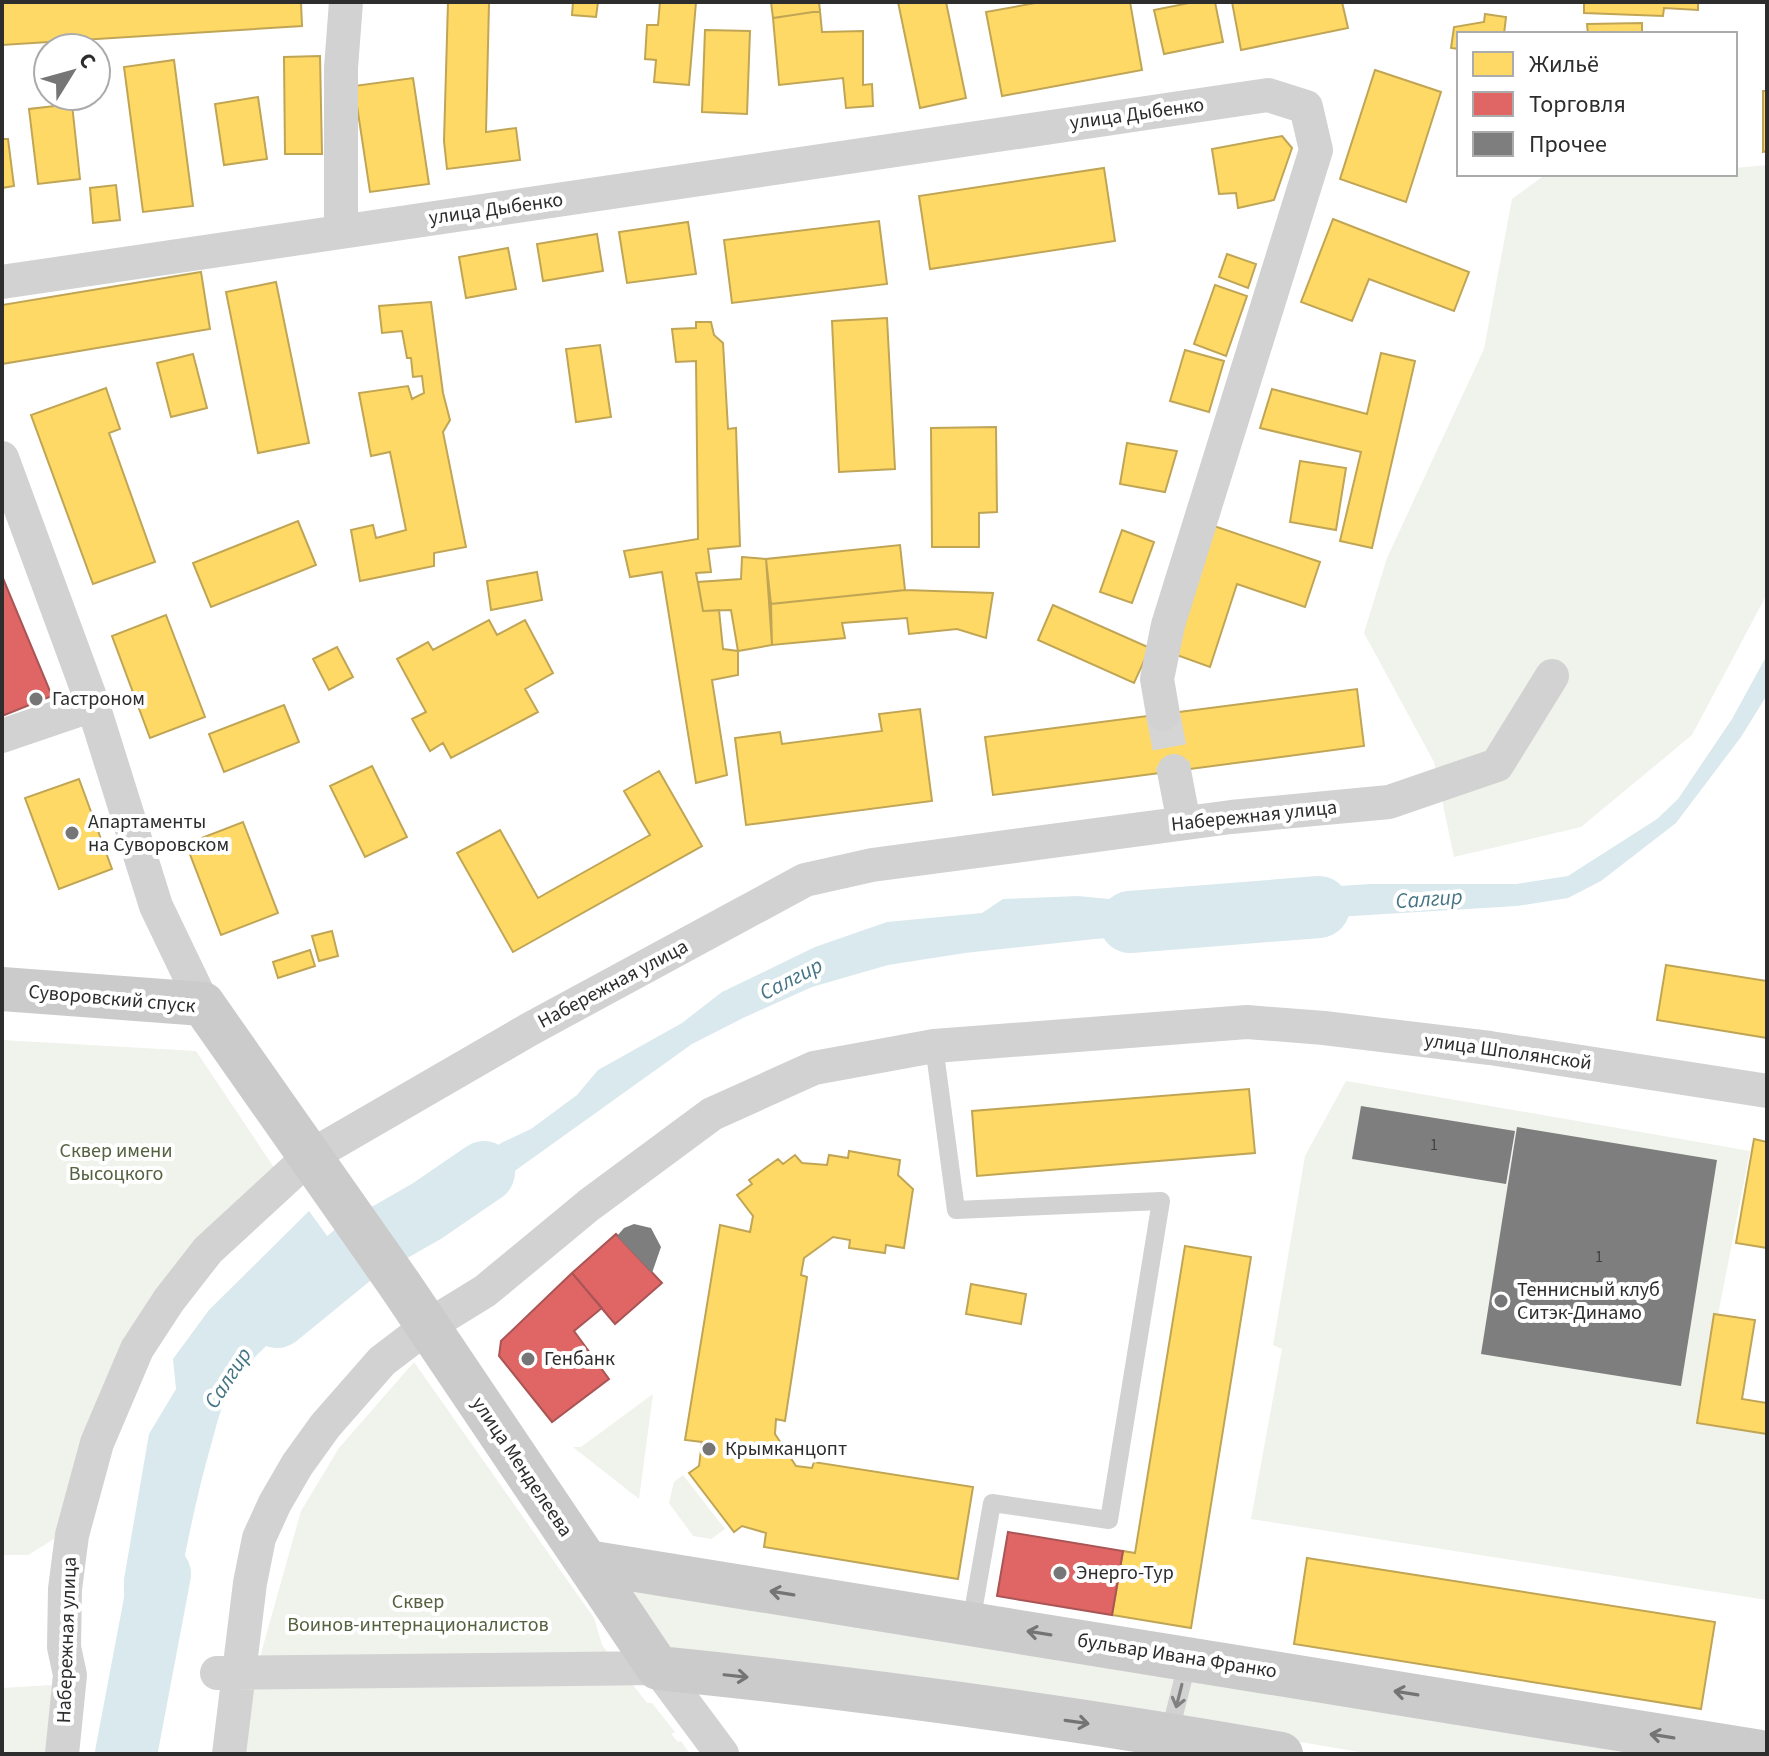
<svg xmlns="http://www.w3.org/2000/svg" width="1769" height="1756" font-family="'Source Sans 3',sans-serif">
	<rect width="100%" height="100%" fill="#fff"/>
	<path fill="#f0f2ec" d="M1767,165V594L1692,735L1581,827L1454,857L1434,762L1364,633L1387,558L1484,349L1512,199L1546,174H1735V168Z
		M2,1040L196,1051L275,1169L93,1412L54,1539L28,1555H2Z
		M1346,1081L1750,1151L1697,1422L1767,1434V1600L1251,1519L1282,1349L1273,1345L1305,1156Z
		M414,1362L594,1618L602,1645L647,1703H652L675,1732L671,1734L678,1742L681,1741L690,1754H239L244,1714L301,1511L339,1448Z
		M653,1394L639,1499L573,1447H581Z
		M683,1475L725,1529L711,1539L693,1536L669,1503L674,1482Z
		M618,1582L1179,1670L1167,1719L667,1654Z
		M1190,1672L1688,1754H1371L1178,1721Z
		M52,1685L47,1754H2V1688Z"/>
	<path fill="#dae9ee" d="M1767,655V695L1741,737L1676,823L1601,881L1568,898L1517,906L1236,923L1231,893L1370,884H1516L1568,876L1657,819L1678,799L1732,719Z
		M1078,896L1140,902L1210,897L1215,931L1095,939L965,953L888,965L812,987L743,1018L692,1044L425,1235L397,1195L426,1190L503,1142L531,1129L577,1095L598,1070L682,1023L722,992L815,947L887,922L982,913L1003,899Z
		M309,1211L344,1259L339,1286C304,1315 262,1343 235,1381C222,1399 217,1424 211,1445C191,1516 178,1589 165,1662L124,1657V1579L149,1434L176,1389L173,1359L209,1310Z
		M121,1692L159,1693L152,1754H110Z"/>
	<path fill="#ffd966" stroke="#c0a555" stroke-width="2" d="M2,2H301L302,26L2,45Z
		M448,2L489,3L486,132L516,128L520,160L447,169L444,141Z
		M573,2H598L596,17L572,15Z
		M660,2H696L689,85L654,82L656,60L645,59L647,25H658Z
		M771,2H819L820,11L773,18Z
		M898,2H946L966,98L920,108Z
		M1041,2H1130L1142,70L1002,96L986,12Z
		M1194,2H1215L1223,42L1164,54L1154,10Z
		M1232,2H1342L1348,28L1241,50Z
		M1584,2H1698V10L1664,8L1663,16L1584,13Z
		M820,11L822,32L863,31V85L872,84L873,106L846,108L843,78L779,85L773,18Z
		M1485,14L1506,17L1504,34H1459V49L1451,48L1454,27L1484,22Z
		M1642,23V34H1588L1587,24Z
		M705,30L750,31L747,114L702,112Z
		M320,56L322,154H285L284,57Z
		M174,60L193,206L143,212L124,67Z
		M1375,70L1441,92L1406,202L1340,179Z
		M413,78L429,184L370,192L354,86Z
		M1763,91H1767V151L1763,152Z
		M258,97L267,159L224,165L215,104Z
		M72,104L80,179L38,184L29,109Z
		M1282,136L1292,148L1274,200L1238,208L1236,193L1219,194L1212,149Z
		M2,139H8L14,186L2,188Z
		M1104,168L1115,241L930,269L919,196Z
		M116,185L120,220L93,223L90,188Z
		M1333,219L1469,272L1454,311L1369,279L1352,321L1301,302Z
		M879,221L887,284L732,303L724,240Z
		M688,222L696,274L627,283L619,232Z
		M597,234L603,271L543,281L537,244Z
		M508,248L516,289L466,298L459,257Z
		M1227,254L1256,264L1248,288L1219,277Z
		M201,272L210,329L2,364V305Z
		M276,282L309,443L258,453L226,292Z
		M1215,285L1247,296L1226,356L1194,344Z
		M431,302L443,393L450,420L443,432L466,547L434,553V566L360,581L351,530L373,525L376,538L406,530L390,452L371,456L359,393L408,386L412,399L424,393L422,376L413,377L411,358H407L402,331L382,333L379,306Z
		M887,318L895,469L839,472L832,321Z
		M696,322H711L714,335L723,343L728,429L736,428L740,546L708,549L711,572L696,573L703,611L719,610L723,649L738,651V675L712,680L727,775L696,783L662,572L630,577L624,551L698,539L696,361L676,362L672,329L696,328Z
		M600,345L611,417L576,422L566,349Z
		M1185,350L1224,361L1209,412L1170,401Z
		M1381,353L1415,361L1372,548L1340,541L1361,452L1260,428L1272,389L1367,414Z
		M193,354L207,408L171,417L157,363Z
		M106,388L120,429L109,433L155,562L93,584L31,415Z
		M996,427L997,512L979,513V547H932L931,428Z
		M1127,443L1177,451L1165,492L1120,484Z
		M1300,461L1346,468L1336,530L1290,522Z
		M298,521L316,565L211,607L193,563Z
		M1214,526L1320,562L1305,607L1237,584L1210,667L1171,653Z
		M1122,530L1154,542L1132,603L1100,592Z
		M900,545L905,590L771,604L766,559Z
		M742,557L766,559L772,645L738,651L731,610L703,611L698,582L741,579Z
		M537,572L542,600L491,610L487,581Z
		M905,590L993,593L986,638L957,629L909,634L907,618L842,623L845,638L772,645L771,604Z
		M1053,605L1150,648L1134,683L1038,640Z
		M166,615L205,717L150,738L112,636Z
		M489,620L497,635L525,620L553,673L525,689L538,712L451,758L443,743L430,751L412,719L426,712L397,659L428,642L433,650Z
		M337,647L353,677L329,690L313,659Z
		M1357,689L1364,746L993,795L985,737Z
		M284,705L299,742L224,772L209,734Z
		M920,709L932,801L746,825L735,738L780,732L782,744L882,731L879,714Z
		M372,766L407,837L365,857L330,786Z
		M659,771L702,846L513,952L457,853L500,830L538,898L650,835L624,791Z
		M79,779L112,869L59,889L25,798Z
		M243,822L278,913L221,935L186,844Z
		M332,931L338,956L319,961L312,936Z
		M310,950L315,966L278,978L273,962Z
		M1666,965L1767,981V1038L1657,1020Z
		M1249,1089L1255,1153L977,1176L972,1111Z
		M1754,1139L1767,1142V1248L1736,1243Z
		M849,1151L900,1160L898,1175L913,1189L904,1248L886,1245L885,1253L849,1248L850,1240L833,1237L804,1258L801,1275L807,1277L785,1421L776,1419L775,1434L796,1466L812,1468L814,1462L973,1487L958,1579L764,1547L766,1533L742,1526L734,1532L689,1473L699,1466L702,1442L685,1440L720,1225L750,1232L753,1216L737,1195L752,1184L749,1180L778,1159L783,1164L795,1155L802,1163L827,1165L829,1155L848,1158Z
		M1185,1246L1251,1257L1191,1628L1112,1615L1123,1551L1135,1553Z
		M971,1284L1026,1294L1021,1324L966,1314Z
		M1714,1314L1755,1320L1742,1399L1767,1403V1434L1697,1423Z
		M1307,1558L1715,1622L1701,1709L1294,1644Z"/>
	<path fill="#e06666" stroke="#a55" stroke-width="2" d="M2,576L52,696L2,716Z
		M616,1234L662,1283L615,1324L572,1273Z
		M572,1273L602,1308L574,1331L609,1379L552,1422L499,1356L501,1341Z
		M1008,1532L1123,1551L1112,1615L997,1596Z"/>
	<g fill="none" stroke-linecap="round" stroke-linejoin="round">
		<path stroke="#dae9ee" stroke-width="62" d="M1130,922L1319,907
			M277,1317L359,1250L427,1211L484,1172
			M126,1754L160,1574"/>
	</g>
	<path fill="#7e7e7e" d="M1361,1106L1515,1131L1506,1184L1352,1159Z
		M1517,1127L1717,1160L1681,1386L1481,1354Z
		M634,1224L651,1228L661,1247L652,1273L617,1236L624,1228Z"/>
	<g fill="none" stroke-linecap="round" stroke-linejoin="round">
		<path stroke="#d5d5d5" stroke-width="34" stroke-dasharray="34 17" stroke-linecap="butt" d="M1163,714L1174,771"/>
		<path stroke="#d2d2d2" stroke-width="18" d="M934,1046L956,1210L1161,1201L1109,1520L992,1503L971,1623
			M1169,1735L1188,1660"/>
		<path stroke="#d2d2d2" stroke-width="34" d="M341,232V68L346,2
			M2,282L1268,95L1306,107L1316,150L1168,625L1157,679L1163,714
			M2,458L93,705L156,906L203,1004
			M2,736L93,705
			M1174,771L1184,823
			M217,1673L658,1668L722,1754
			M62,1754L70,1675L64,1647L65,1589L72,1535L97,1443L137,1349L169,1300L208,1250L309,1157L530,1029L805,880L872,865L1231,817L1389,802L1497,765L1552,676
			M229,1754L250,1583L259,1538L275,1503L297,1465L325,1426L382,1361L428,1326L485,1291L589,1205L712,1114L814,1068L934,1046L1247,1022L1324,1028L1490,1048L1767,1091"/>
		<path stroke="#cbcbcb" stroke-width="44" d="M2,989L203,1004L400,1285L658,1668C866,1689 1075,1718 1281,1754
			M587,1562L1767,1753"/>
	</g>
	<defs><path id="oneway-shaft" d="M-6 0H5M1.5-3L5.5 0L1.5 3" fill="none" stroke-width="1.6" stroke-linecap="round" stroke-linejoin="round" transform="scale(2)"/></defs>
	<g stroke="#747474">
		<use href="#oneway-shaft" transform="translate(782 1593) rotate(-171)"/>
		<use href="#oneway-shaft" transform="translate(1039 1633) rotate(-171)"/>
		<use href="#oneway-shaft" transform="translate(736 1676) rotate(6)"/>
		<use href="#oneway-shaft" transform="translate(1406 1693) rotate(-171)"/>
		<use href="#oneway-shaft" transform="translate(1077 1722) rotate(8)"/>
		<use href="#oneway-shaft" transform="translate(1662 1736) rotate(-171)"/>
	</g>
	<use stroke="#808080" href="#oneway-shaft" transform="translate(1179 1696) rotate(104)"/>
	<g fill="#767676" stroke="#fff" stroke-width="3">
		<circle cx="36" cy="699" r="8"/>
		<circle cx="72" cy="833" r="8"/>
		<circle cx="1501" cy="1301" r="8"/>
		<circle cx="528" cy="1359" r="8"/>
		<circle cx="709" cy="1449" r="8"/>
		<circle cx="1060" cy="1573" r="8"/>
	</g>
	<g text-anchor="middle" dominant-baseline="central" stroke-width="8" stroke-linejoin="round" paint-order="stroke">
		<g font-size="16" fill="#414141">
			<text x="1434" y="1145">1</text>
			<text x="1599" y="1257">1</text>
		</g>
		<g font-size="20" fill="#2d2d2d" stroke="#fff">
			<text transform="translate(1137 114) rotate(-8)">улица Дыбенко</text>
			<text transform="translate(496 209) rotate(-8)">улица Дыбенко</text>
			<text transform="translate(1254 816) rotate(-6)">Набережная улица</text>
			<text transform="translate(613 984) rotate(-28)">Набережная улица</text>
			<text transform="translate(112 999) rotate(5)">Суворовский спуск</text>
			<text transform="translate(1508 1052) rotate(8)">улица Шполянской</text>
			<text transform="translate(522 1467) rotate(56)">улица Менделеева</text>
			<text transform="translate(67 1640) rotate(-88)">Набережная улица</text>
			<text transform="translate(1177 1656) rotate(9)">бульвар Ивана Франко</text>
		</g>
		<g font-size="20" fill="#2d2d2d" stroke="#fff" text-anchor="start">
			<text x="52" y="699">Гастроном</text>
			<text x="88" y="822">Апартаменты<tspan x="88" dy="23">на Суворовском</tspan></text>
			<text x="1517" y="1290">Теннисный клуб<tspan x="1517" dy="23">Ситэк-Динамо</tspan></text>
			<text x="544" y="1359">Генбанк</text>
			<text x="725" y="1449">Крымканцопт</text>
			<text x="1076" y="1573">Энерго-Тур</text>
		</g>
		<g font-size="20" fill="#556240" stroke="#fff">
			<text x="116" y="1151">Сквер имени<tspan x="116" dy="23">Высоцкого</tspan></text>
			<text x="418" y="1602">Сквер<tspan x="418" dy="23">Воинов-интернационалистов</tspan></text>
		</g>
		<g font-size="22" font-style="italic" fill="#457484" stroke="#fff">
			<text transform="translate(1429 899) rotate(-4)">Салгир</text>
			<text transform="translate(791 979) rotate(-27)">Салгир</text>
			<text transform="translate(228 1378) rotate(-57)">Салгир</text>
		</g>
	</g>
	<rect width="1769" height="1756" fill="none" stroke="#2d2d2d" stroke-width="8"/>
	<rect x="1457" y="32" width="280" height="144" fill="#ffffff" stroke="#ababab" stroke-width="2"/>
	<rect x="1473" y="52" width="40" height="24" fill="#ffd966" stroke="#ababab" stroke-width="2"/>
	<text x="1529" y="72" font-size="24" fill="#2d2d2d">Жильё</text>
	<rect x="1473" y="92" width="40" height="24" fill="#e06666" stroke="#ababab" stroke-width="2"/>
	<text x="1529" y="112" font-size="24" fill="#2d2d2d">Торговля</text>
	<rect x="1473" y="132" width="40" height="24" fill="#7e7e7e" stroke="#ababab" stroke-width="2"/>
	<text x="1529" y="152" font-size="24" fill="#2d2d2d">Прочее</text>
	<g transform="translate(72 72) rotate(53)"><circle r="38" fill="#ffffff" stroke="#ababab" stroke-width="2"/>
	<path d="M0-6L14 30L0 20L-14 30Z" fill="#767676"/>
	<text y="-12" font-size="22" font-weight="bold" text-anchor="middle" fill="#2d2d2d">С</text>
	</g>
</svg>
